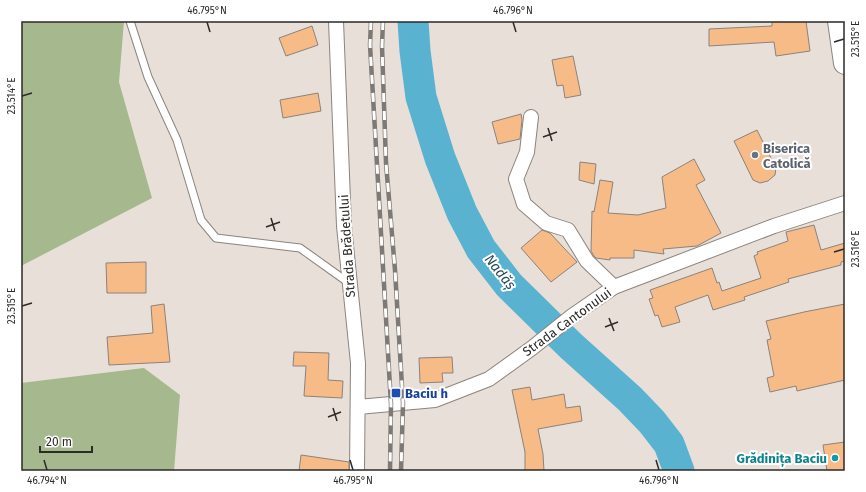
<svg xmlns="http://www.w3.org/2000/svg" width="866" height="492" font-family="'Fira Sans',sans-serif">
	<rect width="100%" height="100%" fill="#e7dfd8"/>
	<path fill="#a6b88d" d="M21,21H124L119,82L152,198L21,266Z
		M144,368L180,395L174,471H21V383Z"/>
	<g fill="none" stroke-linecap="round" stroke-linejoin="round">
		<path stroke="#59b2d0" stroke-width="31" d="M413,21L415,51L421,97L440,158L462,213L481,249L509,285L571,346L630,399L652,422L669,444L679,471"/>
	</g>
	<path fill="#f6bb87" stroke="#8b837d" d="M772,21H806L810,51L776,56L774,42L709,46V29L772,26Z
		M312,26L318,45L286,56L279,38Z
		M573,56L581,95L565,98L563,85L557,86L552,60Z
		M318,93L321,111L283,118L280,100Z
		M521,114L522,120L520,139L498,144L492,122Z
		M757,130L776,168L775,175L768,181L760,183L753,180L734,141Z
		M694,159L705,180L696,185L721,233L697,246L663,249L664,254L634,250V258H610V260L596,258L594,256L591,251L592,211L594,212L600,180L613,182L608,213L638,215L666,208L662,177Z
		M580,162L596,164L594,184L579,180Z
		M814,225L821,250L845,243V261L841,262V265L788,279L789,282L744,297L745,300L713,310L708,295L675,307L680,322L662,327L658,315L655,316L649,299L653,298L650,290L712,268L717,283L719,282L722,291L761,278L754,256L758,254L757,252L788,241L786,232Z
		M542,230L550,233L577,262L551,282L521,248Z
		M146,262V293H107L106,263Z
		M164,304L170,362L109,365L107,337L153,333L151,306Z
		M845,304V380L797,391L796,386L770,392L767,378L774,376L767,340L771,339L766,321L804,312Z
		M294,352L329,353L328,380L343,381L342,398L304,396L306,366H293Z
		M452,357L453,373H442L443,382L420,383L419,358Z
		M530,387L532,400L564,394L566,408L580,406L582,421L538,429L543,454L544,471H525V452L512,390Z
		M845,442V471H827L823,445Z
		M301,455L349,462V471H299Z"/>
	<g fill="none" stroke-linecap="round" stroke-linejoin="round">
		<defs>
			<path id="service" d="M130,21L148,77L177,140L201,220L216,238L300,248L349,283"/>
			<path id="minor" d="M336,21L344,226L358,363L357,471
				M531,117L527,152L516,179L524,204L546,223L568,230L587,261L614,287
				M358,407L435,400L489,379L532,348L572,316L614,287L774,226L845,203"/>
			<path id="primary" d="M839,21L845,63"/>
		</defs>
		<use href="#service" stroke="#8c847e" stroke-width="9"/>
		<use href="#minor" stroke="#8c847e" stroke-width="16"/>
		<use href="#primary" stroke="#8c847e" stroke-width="24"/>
		<use href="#service" stroke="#fff" stroke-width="7"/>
		<use href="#minor" stroke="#fff" stroke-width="14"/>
		<use href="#primary" stroke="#fff" stroke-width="22"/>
		<defs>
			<path id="rail" d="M371,21L370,45L391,404L390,471
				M383,21L382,46L386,163L395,270L403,403L401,471"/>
		</defs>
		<use href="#rail" stroke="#7e7974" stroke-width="4.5"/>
		<use href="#rail" stroke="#fff" stroke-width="3" stroke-dasharray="9" stroke-linecap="butt"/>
	</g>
	<path fill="none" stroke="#2d2a27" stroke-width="1.5" d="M207,22L210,32M513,22L516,32M834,42L844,39M22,96L32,93M548,128L552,141M543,137L557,132M271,218L275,231M266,227L280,222M834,252L844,249M22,306L32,303M609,318L614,331M605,327L618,322M333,408L337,421M328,417L341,412M44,460L47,470M350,460L353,470M656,460L659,470"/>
	<circle fill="#6b7280" stroke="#fff" stroke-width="1.5" cx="755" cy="155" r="4"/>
	<rect fill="#1a4fb4" stroke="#fff" stroke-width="1.5" x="391" y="388" width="10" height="10" rx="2"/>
	<circle fill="#0f9aa8" stroke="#fff" stroke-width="1.5" cx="835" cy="458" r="4"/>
	<g text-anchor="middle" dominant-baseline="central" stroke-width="4" stroke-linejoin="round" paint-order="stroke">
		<g font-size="13" font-weight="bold" fill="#5b616d" stroke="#fff" text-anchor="start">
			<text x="763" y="148">Biserica<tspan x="763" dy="15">Catolică</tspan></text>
		</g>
		<g font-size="13" fill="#2d2a27" stroke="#fff">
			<text transform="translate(347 246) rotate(-94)">Strada Brădetului</text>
			<text transform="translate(567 322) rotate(-36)">Strada Cantonului</text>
		</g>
		<g font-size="13" font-weight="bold" fill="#164399" stroke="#fff" text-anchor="start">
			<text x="405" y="393">Baciu h</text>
		</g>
		<g font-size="13" font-weight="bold" fill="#0d838f" stroke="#fff" text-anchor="end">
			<text x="827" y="458">Grădinița Baciu</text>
		</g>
		<g font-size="14" font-style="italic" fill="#224a57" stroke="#fff">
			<text transform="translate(500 272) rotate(51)">Nadăș</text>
		</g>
	</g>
	<rect width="866" height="492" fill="none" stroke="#ffffff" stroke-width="44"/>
	<path d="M40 446v6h52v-6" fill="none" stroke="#2d2a27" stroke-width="2"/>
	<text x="46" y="446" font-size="12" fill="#2d2a27" stroke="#ffffff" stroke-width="3" paint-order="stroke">20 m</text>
	<rect x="22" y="22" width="822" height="448" fill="none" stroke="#2d2a27" stroke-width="1.5"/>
	<g font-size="10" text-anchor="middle" fill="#2d2a27">
		<text x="207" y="14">46.795°N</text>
		<text x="513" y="14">46.796°N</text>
		<text transform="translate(855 39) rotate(-90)" y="4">23.515°E</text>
		<text transform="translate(11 96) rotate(-90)" y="4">23.514°E</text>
		<text transform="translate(855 249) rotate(-90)" y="4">23.516°E</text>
		<text transform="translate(11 306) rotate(-90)" y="4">23.515°E</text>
		<text x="47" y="484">46.794°N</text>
		<text x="353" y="484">46.795°N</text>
		<text x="659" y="484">46.796°N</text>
	</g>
</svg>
